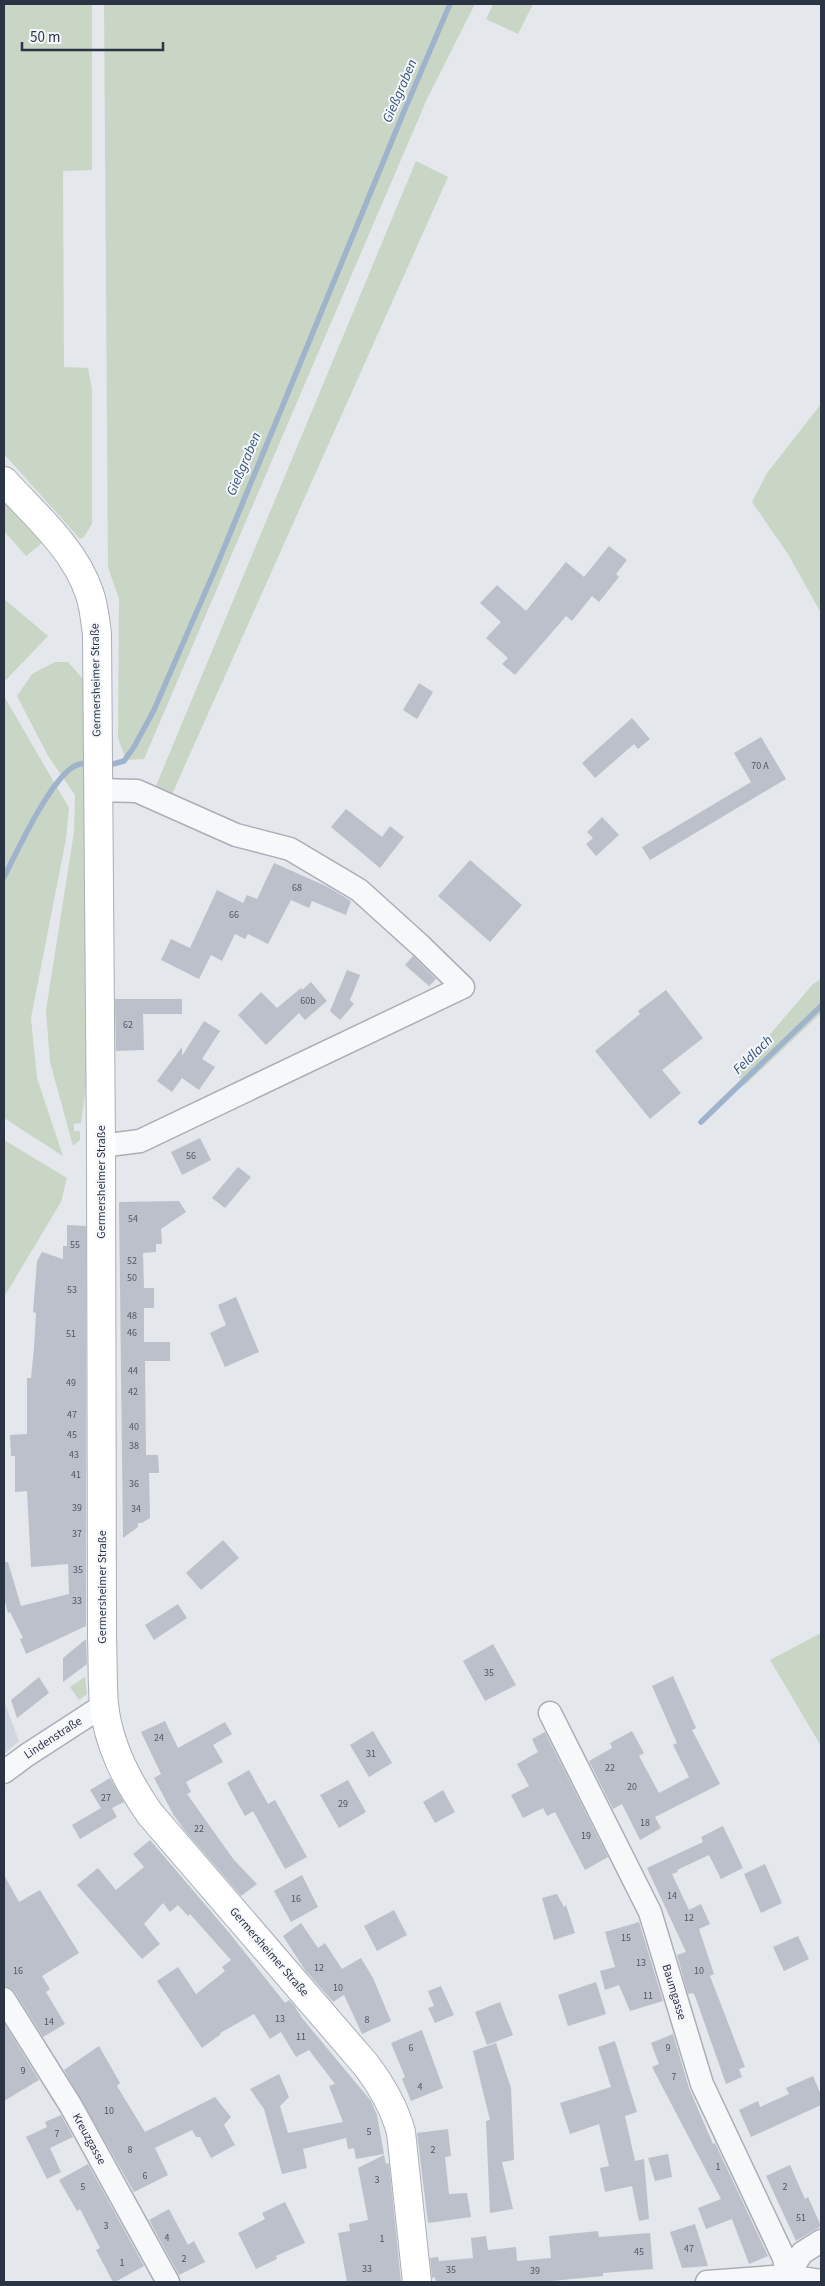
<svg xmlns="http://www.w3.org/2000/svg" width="825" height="2286" font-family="'Source Sans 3',sans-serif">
	<rect width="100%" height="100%" fill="#e4e7ec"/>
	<path fill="#d2d6de" d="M4,1701L19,1741L4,1754Z"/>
	<path fill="#c9d6c5" d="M4,4H92V170L63,171L64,367L88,368L92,389V524L84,537L80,539L4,454Z
		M104,4H475L427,99L144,759L126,760L118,738L119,599L108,567Z
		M493,4H533L518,34L486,19Z
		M416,161L448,177L169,801L153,793Z
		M821,404V613L788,554L752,502L767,473Z
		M4,499L43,542L26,556L4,531Z
		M4,599L48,636L4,682Z
		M55,662H68L84,680L86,1087L81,1123L74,1124V1131H80V1140L73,1146L50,1062L46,1010L74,832L75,795L48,756L17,696L32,674Z
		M4,696L69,808L66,839L31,1018L37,1078L63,1156L4,1118Z
		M821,979V1013L745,1085L736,1074L813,984Z
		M4,1140L67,1178L61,1202L4,1297Z
		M821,1633V1746L770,1660Z
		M85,1677L87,1694L79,1700L70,1687Z"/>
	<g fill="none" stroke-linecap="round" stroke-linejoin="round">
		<path stroke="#9fb4cc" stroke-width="5.5" d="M106,766L124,761L134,747L154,710L217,565L405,109L450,4
			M4,877C16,854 54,769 80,764C83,763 88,765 91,765
			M701,1122L821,1006"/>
	</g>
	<path fill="#bbc0ca" d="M609,546L627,560L616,574L619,577L599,602L592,596L572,621L566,616L515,675L502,664L508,658L486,638L501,622L480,603L497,585L526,611L566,562L584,577Z
		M419,683L433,692L417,719L403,710Z
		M632,718L650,739L638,749L634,744L595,778L582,763Z
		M761,737L786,779L650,860L642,847L751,782L734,753Z
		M346,809L382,837L390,826L404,837L380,868L331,827Z
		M602,817L619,835L596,856L586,844L593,838L587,832Z
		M470,860L522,905L490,942L438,896Z
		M274,863L328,887L351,901L346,915L312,901L309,908L291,900L268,944L248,934L245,939L235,934L222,961L211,955L199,979L161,960L171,939L190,948L217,890L243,903L247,895L257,899Z
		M413,956L436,979L429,986L405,965Z
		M347,970L360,975L350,1000L354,1004L340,1020L330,1011Z
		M311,982L327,1001L305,1020L299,1013L266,1045L238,1015L261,992L277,1008L301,988L302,990Z
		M666,990L703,1038L662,1070L681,1093L650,1119L595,1051L640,1014L638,1011Z
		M115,999H182V1014H143L144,1050L116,1051Z
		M204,1021L220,1031L202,1059L215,1067L199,1090L182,1078L172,1092L157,1081L182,1047V1056Z
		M200,1138L211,1160L182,1175L171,1152Z
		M238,1167L251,1177L225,1208L212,1198Z
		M179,1201L186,1212L161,1229L162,1244H156V1252L143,1253L144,1288H154V1308H144V1342H170V1361H145L146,1455H158L159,1473H149L150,1518L142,1523H138V1527L123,1538L119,1202Z
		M67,1225L86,1226V1626L26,1654L20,1639L23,1638L10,1612L8,1613L4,1598V1562H8L21,1606L69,1594L68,1564L31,1567L27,1491L15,1492V1456H11L10,1435L27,1434V1378H31L34,1348L36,1313L33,1312L37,1261L42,1252L63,1259V1246H67Z
		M236,1297L259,1352L225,1367L210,1333L226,1325L218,1305Z
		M223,1540L239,1558L201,1590L186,1573Z
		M178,1604L187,1618L154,1640L145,1625Z
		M86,1639L87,1664L63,1682V1658Z
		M493,1644L516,1685L485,1701L463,1661Z
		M673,1676L696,1728L692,1730L720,1784L655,1817L661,1828L640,1840L622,1804L613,1809L589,1761L612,1748L610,1743L632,1731L644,1753L639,1756L659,1793L689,1777L673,1745L677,1743L652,1686Z
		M39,1677L49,1693L17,1718L11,1700Z
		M165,1721L178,1748L225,1722L232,1734L213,1745L223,1762L186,1782L191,1792L187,1794L234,1860L257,1884L241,1896L186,1832L173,1814L154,1778L161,1774L141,1732Z
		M373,1731L392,1763L369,1777L350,1745Z
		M545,1732L608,1857L585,1870L555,1812L547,1816L543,1808L523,1818L511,1795L529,1786L517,1764L538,1752L532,1739Z
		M249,1770L268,1804L275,1800L307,1857L285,1869L253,1811L245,1816L227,1783Z
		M110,1778L124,1802L112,1808L117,1817L80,1839L72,1825L101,1808L90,1790Z
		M348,1780L366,1812L339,1828L320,1795Z
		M443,1790L455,1812L435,1823L423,1802Z
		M723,1826L743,1868L721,1879L709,1855L677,1870L678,1872L672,1874L689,1910L701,1904L710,1924L699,1929L714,1974L710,1976L745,2067L739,2069L742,2077L726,2084L695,1996L693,1993L688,1994L677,1955L686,1952L647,1868L703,1842L701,1837Z
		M150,1840L231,1935L285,2003L289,2000L294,2005L302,2018L371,2101L377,2115L384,2154L356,2159L354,2148L348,2149L346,2138L303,2149L307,2168L282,2174L264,2109L250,2089L279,2074L289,2097L280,2106L288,2133L343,2122L329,2086L335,2084L309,2050L296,2057L281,2032L270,2039L254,2014L220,2033L221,2034L202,2048L157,1981L178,1967L196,1994L225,1971L222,1967L231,1960L190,1914L188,1916L178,1905L170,1912L163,1903L144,1924L160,1944L142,1959L77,1885L98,1868L116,1890L144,1867L133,1854Z
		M765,1864L782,1903L761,1913L744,1874Z
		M4,1875L19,1902L40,1890L79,1953L42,1976L50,1989L46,1992L65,2024L43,2037L15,1992L11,1988L4,1986Z
		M302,1875L318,1907L291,1922L274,1891Z
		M557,1894L564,1907L566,1905L575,1933L554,1940L542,1898Z
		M394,1910L407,1935L377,1951L364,1926Z
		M639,1922L663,2001L630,2011L619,1985L605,1990L600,1971L615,1967L605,1932Z
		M301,1923L318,1948L325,1943L342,1969L361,1958L373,1978L391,2021L362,2034L344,1995L333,2002L305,1970L283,1936Z
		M798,1936L809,1959L784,1971L773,1947Z
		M596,1982L606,2014L568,2026L558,1995Z
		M441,1986L454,2015L435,2023L428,2008L434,2006L428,1991Z
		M500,2002L513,2035L487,2045L475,2012Z
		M4,2023L39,2080L4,2101Z
		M422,2030L443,2088L411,2101L402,2079L405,2077L391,2043Z
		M673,2034L689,2088L713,2144L715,2143L768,2256L749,2264L732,2219L706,2229L698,2208L721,2199L652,2067L659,2064L651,2043Z
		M615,2041L637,2112L625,2116L635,2161L644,2159L649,2219L639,2221L632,2186L605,2192L600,2168L609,2166L599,2124L570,2134L560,2103L611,2087L598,2047Z
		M496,2043L511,2088L514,2160L502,2162L513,2209L490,2213L486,2121L490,2120L473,2051Z
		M99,2046L120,2083L117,2086L145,2132L215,2097L231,2117L224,2125L235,2145L211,2158L200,2137H196L192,2130L155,2148L168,2175L134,2192L64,2070Z
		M813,2076L821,2095V2105L751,2137L739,2110L758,2101L760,2107L789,2094L786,2088Z
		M61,2115L73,2137L50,2148L61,2172L47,2179L26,2137L47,2127L45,2122Z
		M448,2129L451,2156L445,2157L449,2194L467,2193L471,2217L428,2223L417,2133Z
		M668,2154L672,2177L655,2181L648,2158Z
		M384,2155L386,2164L389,2163L401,2282H347L338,2233L350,2231L349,2224L368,2220L358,2168Z
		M88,2164L144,2266L115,2282H113L96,2250L100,2248L80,2209L77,2211L59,2180Z
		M790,2165L805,2199L808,2197L821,2226L796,2241L766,2176Z
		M285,2202L305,2243L276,2256L277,2259L256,2269L238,2233L265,2219L262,2213Z
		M169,2209L188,2245L194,2241L205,2262L179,2275L149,2220Z
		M695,2224L708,2266L682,2268L670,2232Z
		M598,2231L599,2237L650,2233L653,2269L603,2273V2276L542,2282H436L435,2277L432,2278L430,2258L438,2257L439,2261L473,2258L471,2238L486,2236L488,2250L516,2247L517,2261L551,2258L549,2236Z"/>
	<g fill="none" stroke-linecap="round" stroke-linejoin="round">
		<defs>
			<path id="street" d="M98,790L137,791L236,835L290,849L359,890L421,946L463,987L140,1141L101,1146
				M550,1713L650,1912L702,2084L784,2258L787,2276
				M4,1772L27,1755L104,1705
				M4,1999L71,2106L168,2282
				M787,2276L802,2253L821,2241
				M707,2282L787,2276L821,2281"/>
			<path id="secondary" d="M4,481C34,514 74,548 89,592C94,605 95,620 97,634L101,1146L102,1638C103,1660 102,1683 104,1704C108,1745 127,1781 150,1814L366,2065C382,2086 394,2107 401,2132L417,2282"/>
		</defs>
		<use href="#street" stroke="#a9aeb7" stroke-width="25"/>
		<use href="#secondary" stroke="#a9aeb7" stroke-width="30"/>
		<use href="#street" stroke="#f7f8fa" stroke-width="22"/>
		<use href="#secondary" stroke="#fff" stroke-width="28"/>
	</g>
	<g text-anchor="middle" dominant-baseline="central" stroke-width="4" stroke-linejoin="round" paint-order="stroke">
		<g font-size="10" fill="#4f5766">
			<text x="760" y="766">70 A</text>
			<text x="297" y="888">68</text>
			<text x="234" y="915">66</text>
			<text x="308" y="1001">60b</text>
			<text x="128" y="1025">62</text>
			<text x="191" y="1156">56</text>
			<text x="133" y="1219">54</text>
			<text x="75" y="1245">55</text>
			<text x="132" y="1261">52</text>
			<text x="132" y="1278">50</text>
			<text x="72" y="1290">53</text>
			<text x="132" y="1316">48</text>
			<text x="132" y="1333">46</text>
			<text x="71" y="1334">51</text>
			<text x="133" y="1371">44</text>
			<text x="71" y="1383">49</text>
			<text x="133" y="1392">42</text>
			<text x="72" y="1415">47</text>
			<text x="134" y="1427">40</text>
			<text x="72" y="1435">45</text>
			<text x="134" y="1446">38</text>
			<text x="74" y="1455">43</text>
			<text x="76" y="1475">41</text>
			<text x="134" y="1484">36</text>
			<text x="77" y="1508">39</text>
			<text x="136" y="1509">34</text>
			<text x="77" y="1534">37</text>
			<text x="78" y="1570">35</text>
			<text x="77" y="1601">33</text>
			<text x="489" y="1673">35</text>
			<text x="159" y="1738">24</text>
			<text x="371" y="1754">31</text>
			<text x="610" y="1768">22</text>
			<text x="632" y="1787">20</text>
			<text x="106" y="1798">27</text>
			<text x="343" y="1804">29</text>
			<text x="645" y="1823">18</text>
			<text x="199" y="1829">22</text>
			<text x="586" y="1836">19</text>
			<text x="672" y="1896">14</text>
			<text x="296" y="1899">16</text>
			<text x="689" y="1918">12</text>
			<text x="626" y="1938">15</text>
			<text x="641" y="1963">13</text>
			<text x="319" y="1968">12</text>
			<text x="18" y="1971">16</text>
			<text x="699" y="1971">10</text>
			<text x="338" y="1988">10</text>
			<text x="648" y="1996">11</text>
			<text x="280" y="2019">13</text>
			<text x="367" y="2020">8</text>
			<text x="49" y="2022">14</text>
			<text x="301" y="2037">11</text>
			<text x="411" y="2048">6</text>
			<text x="668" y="2048">9</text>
			<text x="23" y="2071">9</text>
			<text x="674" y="2077">7</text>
			<text x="420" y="2087">4</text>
			<text x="109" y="2111">10</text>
			<text x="369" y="2132">5</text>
			<text x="57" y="2134">7</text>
			<text x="130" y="2150">8</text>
			<text x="433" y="2150">2</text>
			<text x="718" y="2167">1</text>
			<text x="145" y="2176">6</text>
			<text x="377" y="2180">3</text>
			<text x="83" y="2187">5</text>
			<text x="785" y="2187">2</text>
			<text x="801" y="2218">51</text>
			<text x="106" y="2226">3</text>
			<text x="167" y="2238">4</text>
			<text x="382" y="2239">1</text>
			<text x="689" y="2249">47</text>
			<text x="639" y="2252">45</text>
			<text x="184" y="2259">2</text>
			<text x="122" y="2263">1</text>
			<text x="367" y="2269">33</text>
			<text x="451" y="2270">35</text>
			<text x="535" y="2271">39</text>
		</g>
		<g font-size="12" fill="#2b3445" stroke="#f4f6f9">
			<text transform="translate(96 680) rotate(-91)">Germersheimer Straße</text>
			<text transform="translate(101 1182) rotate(-90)">Germersheimer Straße</text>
			<text transform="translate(102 1587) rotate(-90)">Germersheimer Straße</text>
			<text transform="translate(53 1738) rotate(-33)">Lindenstraße</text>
			<text transform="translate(269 1952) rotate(49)">Germersheimer Straße</text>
			<text transform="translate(674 1992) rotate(73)">Baumgasse</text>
			<text transform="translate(89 2139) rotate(61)">Kreuzgasse</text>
		</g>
		<g font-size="14" font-style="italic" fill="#34527a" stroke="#f4f6f9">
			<text transform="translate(400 91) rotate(-67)">Gießgraben</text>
			<text transform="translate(244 464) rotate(-67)">Gießgraben</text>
			<text transform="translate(753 1055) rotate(-44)">Feldlach</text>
		</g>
	</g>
	<rect width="825" height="2286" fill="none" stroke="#2b3445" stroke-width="10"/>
	<path d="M22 42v8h141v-8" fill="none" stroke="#2b3445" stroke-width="2.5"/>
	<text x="30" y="42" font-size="15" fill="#2b3445" stroke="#f4f6f9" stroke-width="4" paint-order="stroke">50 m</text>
</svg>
